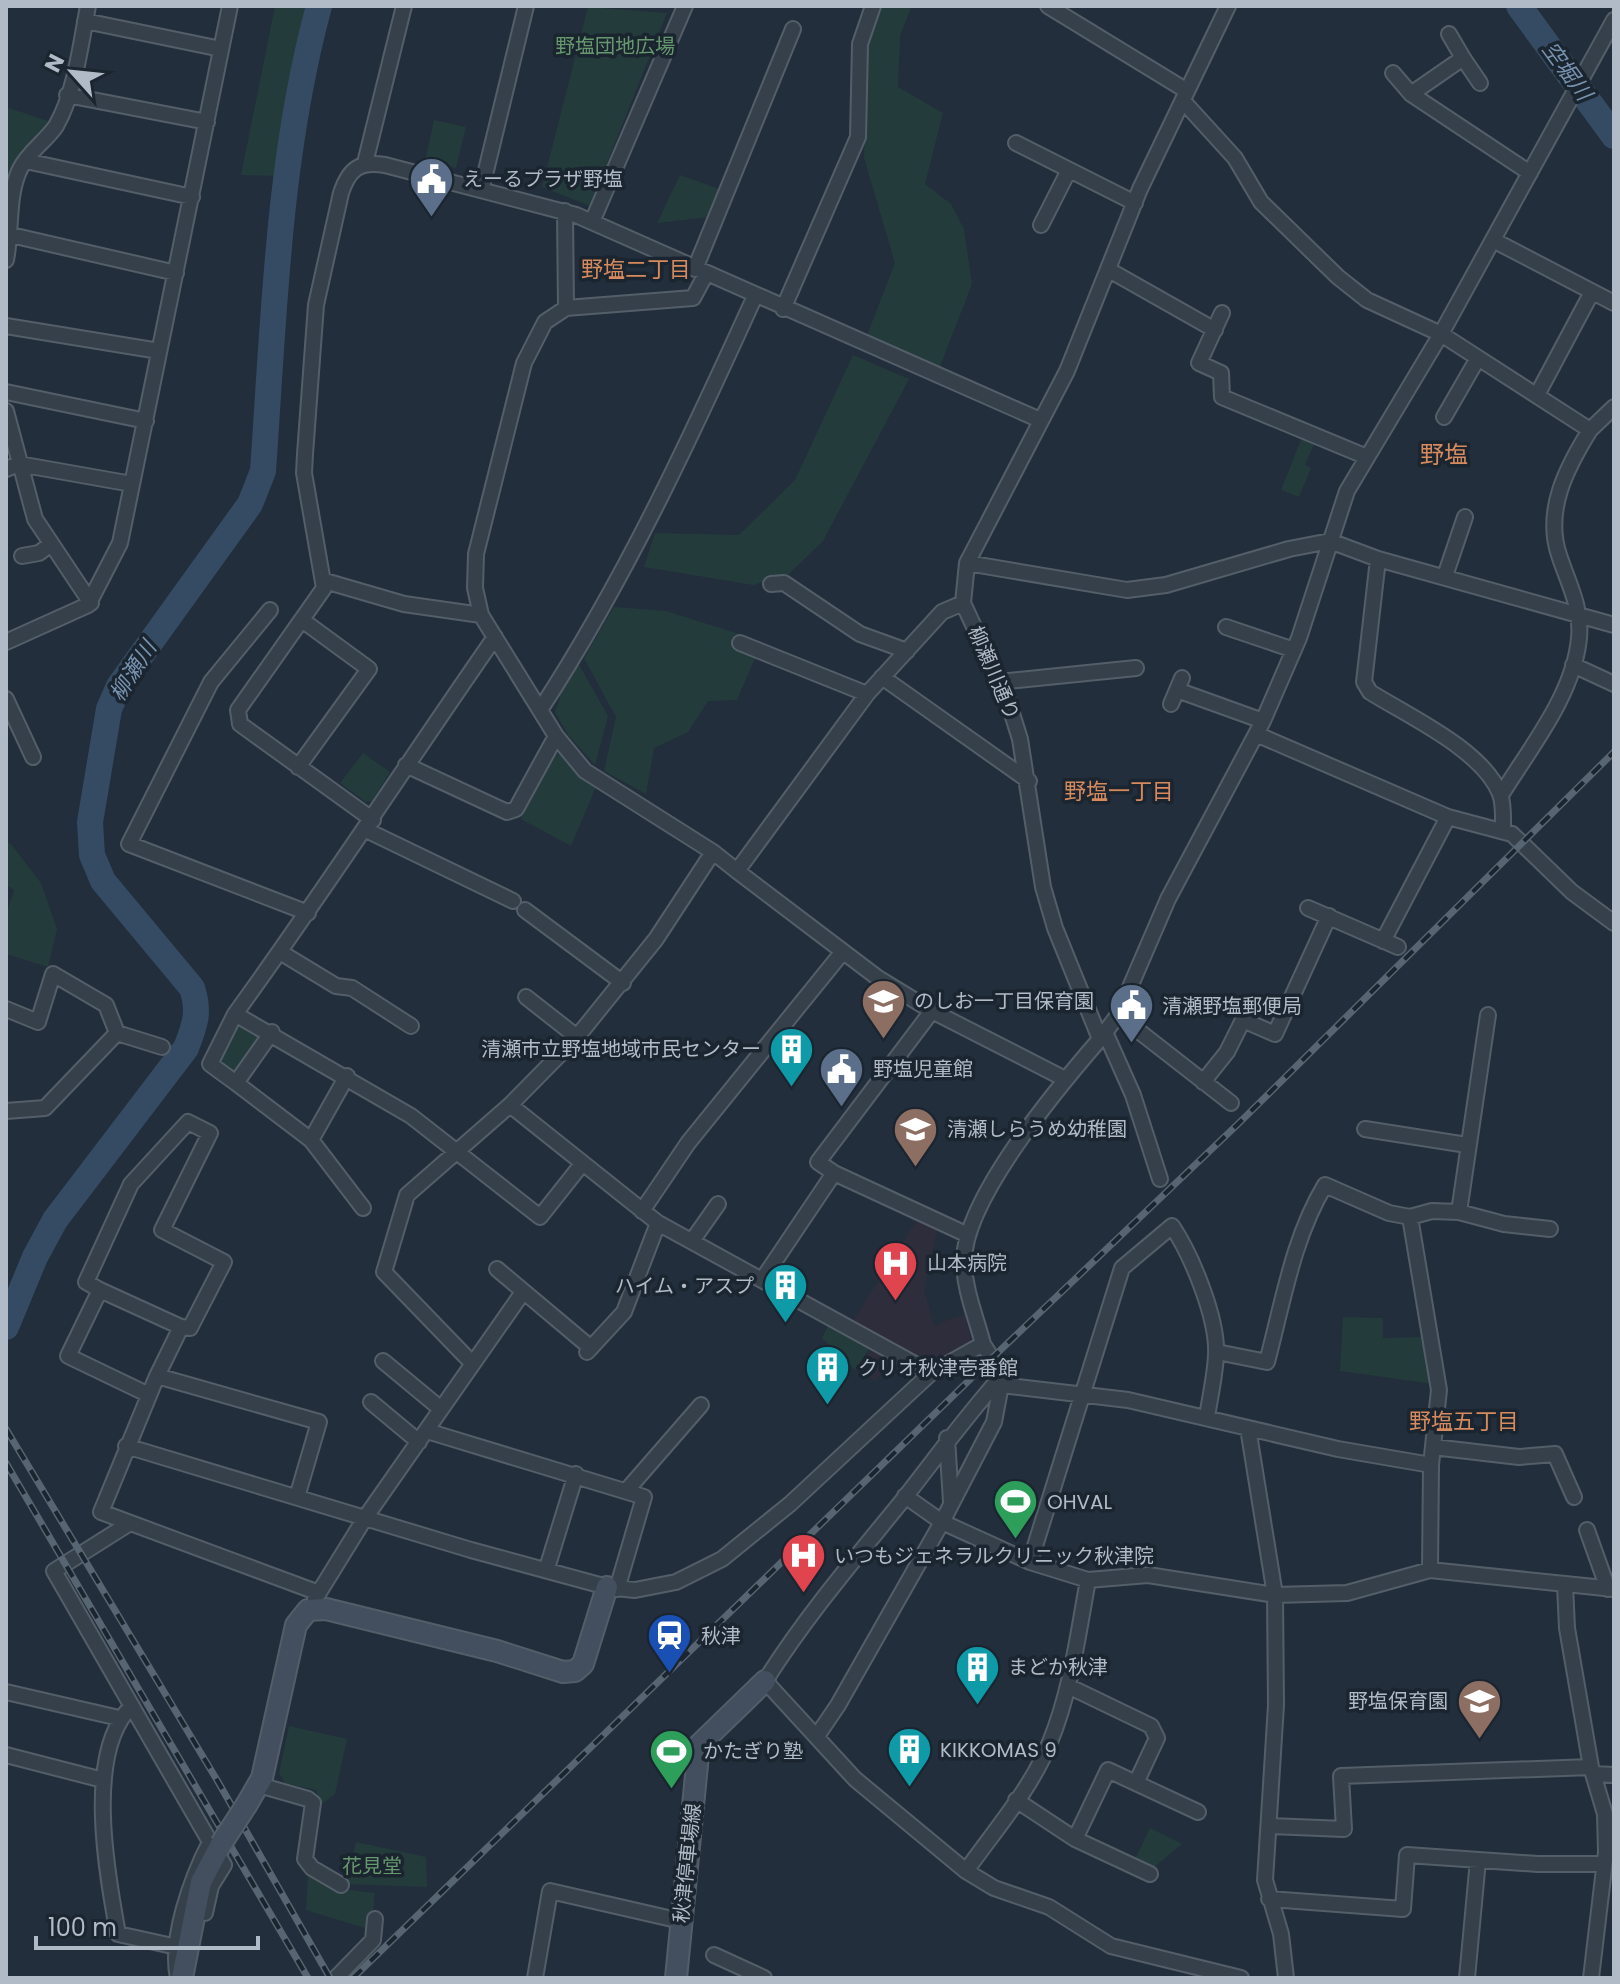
<svg xmlns="http://www.w3.org/2000/svg" width="1620" height="1984" font-family="Poppins,'Noto Sans JP',sans-serif">
	<rect width="100%" height="100%" fill="#222e3b"/>
	<path fill="#2e2d3c" d="M920,1215L939,1222L924,1289L934,1325L965,1314L971,1340L959,1352L922,1362L905,1352L874,1381L858,1366L880,1337L853,1321Z"/>
	<path fill="#243b3c" d="M275,6H311L279,176L241,175Z
		M882,6H912L900,36L898,87L943,113L925,184L951,204L964,229L972,284L939,369L865,340L895,263L864,158L868,46Z
		M588,7L667,13L590,206L542,187Z
		M6,107L51,122L6,195Z
		M434,120L466,127L456,168L425,161Z
		M680,175L722,190L709,217L657,223Z
		M853,355L909,379L823,541L788,575L753,585L644,567L655,533L739,535L795,480Z
		M1302,437L1315,442L1305,465L1311,468L1299,497L1281,490Z
		M614,607L666,611L739,634L733,646L756,656L737,700L708,701L688,732L654,748L646,794L604,771L616,717L584,658Z
		M577,661L608,716L595,765L568,735L555,712L560,698L558,692Z
		M363,753L390,772L372,801L366,802L340,783Z
		M560,754L581,778L596,787L571,846L521,819L550,755Z
		M6,842L11,844L41,883L57,929L48,967L6,954V915L14,890L6,885Z
		M235,1014L272,1032L236,1083L210,1064Z
		M1343,1317L1383,1318V1338L1426,1337L1434,1384L1340,1371Z
		M830,1322L872,1345L855,1370L822,1338Z
		M289,1726L347,1739L335,1794L322,1804L316,1790L285,1783L279,1773Z
		M1150,1828L1182,1844L1152,1869L1134,1861Z
		M356,1842L426,1857L427,1887L346,1884Z
		M308,1873L341,1889L375,1893L371,1930L306,1910Z"/>
	<g fill="none" stroke-linecap="round" stroke-linejoin="round">
		<path stroke="#354b63" stroke-width="26" d="M1519,6L1614,136
			M6,1327L35,1257L55,1220L186,1048C195,1025 200,1012 192,988L103,881L92,855L90,822L109,709L119,686L250,504L263,471C274,316 278,157 319,6"/>
		<defs>
			<path id="street" d="M1048,6L1187,91
				M85,21L221,49
				M1463,58L1480,83
				M1393,73L1411,94L1530,173
				M1411,94L1463,58L1449,34
				M67,95L207,122
				M1183,101L1235,158L1261,202L1338,277L1367,300L1441,334L1614,20
				M1016,143L1135,203
				M26,161L192,197
				M365,163L404,6
				M482,187L526,6
				M565,211L566,308
				M592,222L685,6
				M1041,225L1069,170
				M11,235L176,273
				M1493,240L1614,303
				M6,260C12,230 7,196 20,169C28,152 46,141 56,126C75,93 81,43 88,6
				M695,269L793,29
				M1109,270L1215,330
				M706,274L693,298L566,308L545,322L524,363L476,554L475,588L481,615L556,736L585,771L713,852
				M783,309L858,137L860,44L873,6
				M1222,313L1199,363L1221,373L1222,397L1367,457
				M6,326L159,351
				M6,392L146,421
				M1537,395L1592,292
				M6,411L35,519L91,603
				M1444,417L1478,358
				M6,469L19,464L132,484
				M22,556L39,553L51,544
				M1378,559L1364,682L1370,692C1408,716 1483,750 1500,794C1504,804 1503,820 1503,831
				M967,563L1127,590L1166,585L1289,549L1330,541L1378,559L1614,625
				M1445,576L1465,517
				M325,581L404,604L481,615
				M771,584L784,583L860,634L907,651
				M270,610L211,682L129,844L308,913
				M1226,627L1294,650
				M495,637C408,762 325,890 235,1014L411,1116L540,1217L582,1164
				M6,642L88,605L120,543L230,6
				M740,643L867,694
				M1573,665L1614,684
				M882,677L1029,781
				M999,682L1136,668
				M1177,690L1263,721
				M6,699L33,757
				M1171,704L1182,678
				M540,710C626,578 690,439 755,296
				M1256,734L1448,817L1512,834L1572,892L1614,923
				M406,765L507,812L516,809L556,736
				M298,767L369,669L302,620
				M1501,795C1530,748 1574,694 1579,638C1582,607 1568,583 1559,555C1544,510 1567,467 1590,430
				M373,820L240,724L238,710L324,588L304,473L305,454L316,305L341,193C349,169 359,161 385,165L576,215L1040,420
				M366,830L513,901
				M737,871L878,978L932,1011L1065,1079
				M1308,908L1398,947
				M525,910L623,983
				M1383,941L1448,817
				M280,952L336,986L352,988L411,1026
				M526,997L577,1037
				M6,1009L38,1022L53,974L106,1005L117,1033L162,1047
				M235,1014L210,1064L236,1083
				M1118,1015L1231,1103
				M272,1032L236,1083L311,1140L363,1208
				M1105,1032L1133,1095L1160,1179
				M1100,1039L1118,1015L1168,899L1263,721L1299,638L1347,491L1441,334L1590,430L1614,407
				M1203,1082L1227,1052L1243,1020L1275,1034L1329,916
				M510,1105L658,1223L931,1373L983,1344L996,1365L1001,1385L1128,1400L1338,1449L1431,1465
				M6,1111L45,1108L117,1033
				M1365,1129L1467,1145
				M311,1140L347,1076
				M834,1173L968,1235
				M642,1211L688,1143L841,954
				M1459,1212L1504,1224L1550,1229
				M1410,1217L1432,1211L1459,1212L1488,1015
				M692,1241L718,1204
				M497,1269L591,1348
				M762,1280L834,1173L818,1162L932,1011
				M100,1290L86,1282L131,1184L188,1122L210,1133L162,1230L224,1262L190,1328L181,1327L157,1376
				M983,1344C976,1317 964,1289 964,1261C964,1199 1060,1085 1100,1039L1055,928L1043,887L1020,739L1007,698L963,603L967,563L1067,371L1140,189L1228,6
				M587,1352L624,1312L658,1223
				M1217,1352L1267,1362C1283,1302 1293,1238 1325,1185L1389,1213L1410,1217L1439,1390L1431,1465L1430,1570
				M383,1361L441,1409
				M471,1362L384,1272L407,1195L510,1105L577,1037L656,939L713,852L737,871L867,694L942,612L963,603
				M1001,1377C965,1417 935,1459 902,1501C854,1560 806,1616 765,1681L855,1779L966,1871L994,1888L1049,1907L1111,1946L1241,1978
				M1001,1385L994,1422L942,1522L1030,1562L1088,1580L1148,1575L1275,1595L1347,1593L1430,1570L1614,1589
				M147,1394L68,1356L100,1290L181,1327
				M371,1402L419,1442
				M1248,1428L1275,1595L1276,1705L1265,1880L1281,1934L1286,1978
				M427,1431L644,1497L617,1589
				M947,1438L951,1502
				M126,1446L471,1550L607,1587L635,1590L676,1582L722,1559L790,1504L931,1373
				M1433,1447L1519,1457L1555,1454L1574,1497
				M627,1490L701,1405
				M297,1497L319,1422L157,1376L101,1512L319,1593
				M130,1523L54,1571L213,1847
				M1587,1530L1608,1589
				M1030,1562L1122,1268L1172,1226C1192,1256 1218,1319 1216,1355C1215,1376 1210,1397 1207,1417
				M547,1568L576,1474
				M1565,1585L1567,1628L1591,1767L1605,1814L1606,1852L1591,1978
				M315,1599L365,1518L523,1292
				M1068,1686L1151,1726L1157,1738L1136,1783
				M6,1692L119,1718
				M132,1706C84,1751 107,1875 118,1934L177,1947
				M817,1736L838,1705L942,1522L905,1496
				M6,1755L103,1780
				M1594,1774L1614,1775
				M259,1785L308,1799L313,1803L305,1859L312,1868L341,1885
				M1016,1800L1075,1839L1150,1874
				M1270,1826L1344,1829L1341,1776L1591,1767
				M1075,1839L1108,1770L1198,1812
				M966,1871C995,1830 1031,1789 1050,1742C1071,1691 1078,1634 1088,1580
				M1269,1899L1403,1909L1407,1855L1538,1864H1604
				M205,1913L211,1886L224,1865L221,1860
				M714,1955L764,1978
				M178,1978C169,1939 192,1877 210,1842
				M336,1978L373,1940L375,1919
				M535,1978L550,1891L681,1921
				M1467,1978L1478,1860"/>
			<path id="secondary" d="M247,1804L262,1778L296,1625L308,1610L326,1609L497,1651L563,1672L575,1671L583,1664L607,1587
				M182,1978L201,1882L221,1844
				M676,1978L699,1745L765,1681"/>
		</defs>
		<use href="#street" stroke="#545e69" stroke-width="18"/>
		<use href="#secondary" stroke="#545e69" stroke-width="24"/>
		<use href="#street" stroke="#35404b" stroke-width="14"/>
		<use href="#secondary" stroke="#434f5e" stroke-width="20"/>
		<defs>
			<path id="rail" d="M6,1429L217,1780L330,1978
				M6,1463L308,1978
				M353,1978L991,1359L1238,1124L1614,752"/>
		</defs>
		<use href="#rail" stroke="#576472" stroke-width="7"/>
		<use href="#rail" stroke="#1b2530" stroke-width="4" stroke-dasharray="12" stroke-linecap="butt"/>
		<defs>
			<path id="secondary-bridge" d="M221,1844L247,1804"/>
		</defs>
		<use href="#secondary-bridge" stroke="#545e69" stroke-width="24" stroke-linecap="butt"/>
		<use href="#secondary-bridge" stroke="#434f5e" stroke-width="20"/>
	</g>
	<defs>
		<symbol id="civic-pin" viewBox="-11 -11 22 30"><path d="M0 17L-7.5 6A9.5 9.5 0 1 1 7.5 6Z" fill="#5c6f8a" stroke="#1b2530"/><path d="M-.6-6.5H3V-4.5H.6V-3L4-1V1h2V6H-6V1h2V-1L-.6-3ZM-1.2 2.5V6h2.4V2.5Z" fill="#fff"/></symbol>
		<symbol id="school-pin" viewBox="-11 -11 22 30"><path d="M0 17L-7.5 6A9.5 9.5 0 1 1 7.5 6Z" fill="#8d6e63" stroke="#1b2530"/><path d="M0-5L7-2L0 1L-7-2ZM-4 1L0 2.5L4 1V4Q0 6-4 4Z" fill="#fff"/></symbol>
		<symbol id="building-pin" viewBox="-11 -11 22 30"><path d="M0 17L-7.5 6A9.5 9.5 0 1 1 7.5 6Z" fill="#0f9aa8" stroke="#1b2530"/><path d="M-4-6H4V6H1V3H-1V6H-4ZM-2.5-4.3h1.7v1.8h-1.7ZM.8-4.3h1.7v1.8H.8ZM-2.5-1h1.7V.8h-1.7ZM.8-1h1.7V.8H.8Z" fill="#fff"/></symbol>
		<symbol id="hospital-pin" viewBox="-11 -11 22 30"><path d="M0 17L-7.5 6A9.5 9.5 0 1 1 7.5 6Z" fill="#e0444e" stroke="#1b2530"/><path d="M-5-5h3v3.5h4V-5h3V5h-3V1.5h-4V5h-3Z" fill="#fff"/></symbol>
		<symbol id="stadium-pin" viewBox="-11 -11 22 30"><path d="M0 17L-7.5 6A9.5 9.5 0 1 1 7.5 6Z" fill="#2e9e5b" stroke="#1b2530"/><path d="M0-5a6.5 5 0 1 0 0 10a6.5 5 0 1 0 0-10ZM-3.5-1.8h7v3.6h-7Z" fill="#fff"/></symbol>
		<symbol id="station-pin" viewBox="-11 -11 22 30"><path d="M0 17L-7.5 6A9.5 9.5 0 1 1 7.5 6Z" fill="#1a4fb4" stroke="#1b2530"/><path d="M-3-6H3Q5-6 5-4V2Q5 4 3 4L4.5 6H3L1.5 4h-3L-3 6H-4.5L-3 4Q-5 4-5 2V-4Q-5-6-3-6ZM-3.5-4v3h7v-3ZM-3.5 1v1.5H-2V1ZM2 1v1.5H3.5V1Z" fill="#fff"/></symbol>
	</defs>
	<g fill-rule="evenodd">
		<use href="#civic-pin" x="406" y="154" width="51" height="69"/>
		<use href="#school-pin" x="858" y="976" width="51" height="69"/>
		<use href="#civic-pin" x="1106" y="980" width="51" height="69"/>
		<use href="#building-pin" x="766" y="1024" width="51" height="69"/>
		<use href="#civic-pin" x="816" y="1044" width="51" height="69"/>
		<use href="#school-pin" x="890" y="1104" width="51" height="69"/>
		<use href="#hospital-pin" x="870" y="1238" width="51" height="69"/>
		<use href="#building-pin" x="760" y="1260" width="51" height="69"/>
		<use href="#building-pin" x="802" y="1342" width="51" height="69"/>
		<use href="#stadium-pin" x="990" y="1476" width="51" height="69"/>
		<use href="#hospital-pin" x="778" y="1530" width="51" height="69"/>
		<use href="#station-pin" x="644" y="1610" width="51" height="69"/>
		<use href="#building-pin" x="952" y="1642" width="51" height="69"/>
		<use href="#school-pin" x="1454" y="1676" width="51" height="69"/>
		<use href="#building-pin" x="884" y="1724" width="51" height="69"/>
		<use href="#stadium-pin" x="646" y="1726" width="51" height="69"/>
	</g>
	<g text-anchor="middle" dominant-baseline="central" stroke-width="7" stroke-linejoin="round" paint-order="stroke">
		<g font-size="20" fill="#67996f" stroke="#1b2530">
			<text x="615" y="46">野塩団地広場</text>
			<text x="372" y="1866">花見堂</text>
		</g>
		<g font-size="20" fill="#b1bbc7" stroke="#1b2530" text-anchor="start">
			<text x="463" y="179">えーるプラザ野塩</text>
			<text x="914" y="1001">のしお一丁目保育園</text>
			<text x="1162" y="1006">清瀬野塩郵便局</text>
			<text x="761" y="1049" text-anchor="end">清瀬市立野塩地域市民センター</text>
			<text x="873" y="1069">野塩児童館</text>
			<text x="947" y="1129">清瀬しらうめ幼稚園</text>
			<text x="927" y="1263">山本病院</text>
			<text x="754" y="1286" text-anchor="end">ハイム・アスプ</text>
			<text x="858" y="1368">クリオ秋津壱番館</text>
			<text x="1047" y="1502">OHVAL</text>
			<text x="834" y="1556">いつもジェネラルクリニック秋津院</text>
			<text x="701" y="1636">秋津</text>
			<text x="1008" y="1667">まどか秋津</text>
			<text x="1448" y="1701" text-anchor="end">野塩保育園</text>
			<text x="940" y="1750">KIKKOMAS 9</text>
			<text x="703" y="1751">かたぎり塾</text>
		</g>
		<g font-size="20" fill="#b1bbc7" stroke="#1b2530">
			<text transform="translate(994 673) rotate(67)">柳瀬川通り</text>
			<text transform="translate(687 1863) rotate(-84)">秋津停車場線</text>
		</g>
		<g font-size="22" font-style="italic" fill="#7893b0" stroke="#1b2530">
			<text transform="translate(1567 71) rotate(54)">空堀川</text>
			<text transform="translate(133 671) rotate(-58)">柳瀬川</text>
		</g>
		<g font-size="22" fill="#d68a5d" stroke="#1b2530">
			<text x="636" y="269">野塩二丁目</text>
			<text x="1119" y="791">野塩一丁目</text>
			<text x="1464" y="1421">野塩五丁目</text>
		</g>
		<g font-size="24" fill="#d68a5d" stroke="#1b2530">
			<text x="1444" y="454">野塩</text>
		</g>
	</g>
	<rect width="1620" height="1984" fill="none" stroke="#b1bbc7" stroke-width="16"/>
	<g transform="translate(72 72) rotate(297)" stroke="#1b2530" stroke-width="6" paint-order="stroke">
	<path d="M0-6L14 30L0 20L-14 30Z" fill="#b1bbc7"/>
	<text y="-12" font-size="22" font-weight="bold" text-anchor="middle" fill="#b1bbc7">N</text>
	</g>
	<path d="M36 1936v12h222v-12" fill="none" stroke="#b1bbc7" stroke-width="4"/>
	<text x="48" y="1936" font-size="24" fill="#b1bbc7" stroke="#1b2530" stroke-width="6" paint-order="stroke">100 m</text>
</svg>
